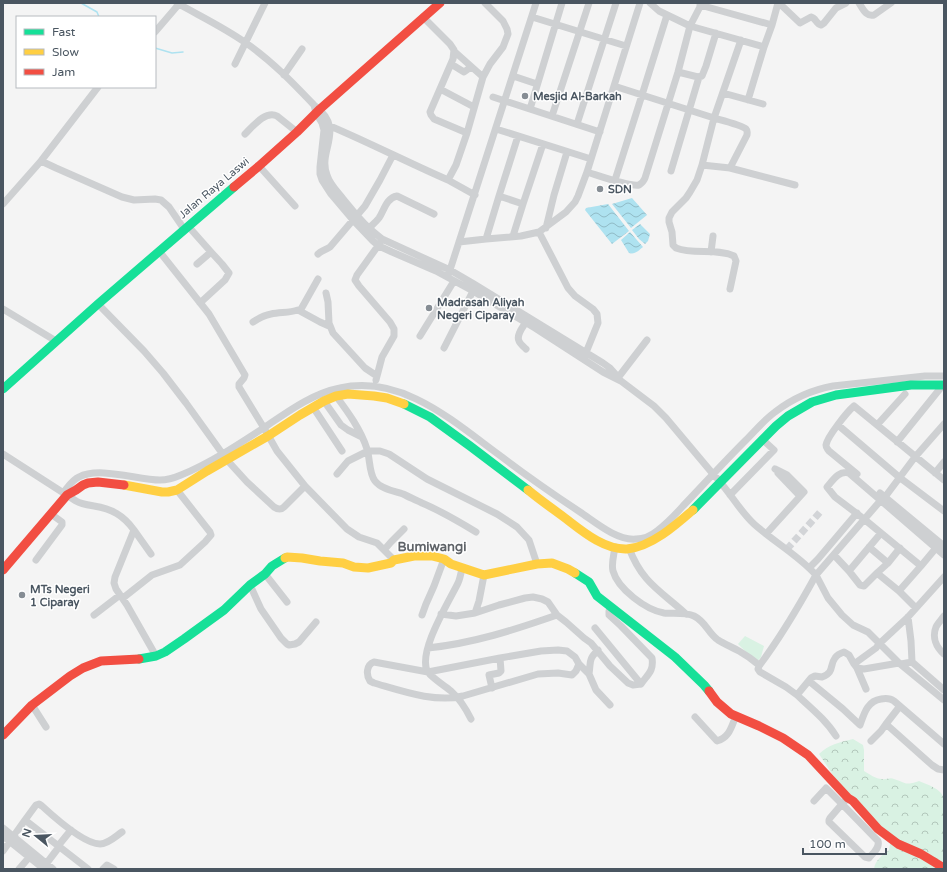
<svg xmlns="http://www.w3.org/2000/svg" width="947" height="872" font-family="'Varela Round',sans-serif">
	<defs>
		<pattern id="forest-crowns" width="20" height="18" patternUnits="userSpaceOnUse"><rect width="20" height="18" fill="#d9f2e3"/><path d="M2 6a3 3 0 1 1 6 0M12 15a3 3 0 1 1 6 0" fill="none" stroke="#b2c7bb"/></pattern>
		<pattern id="water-waves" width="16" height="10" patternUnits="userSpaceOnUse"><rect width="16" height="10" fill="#aee2f0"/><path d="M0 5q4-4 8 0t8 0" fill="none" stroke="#90bac6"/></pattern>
	</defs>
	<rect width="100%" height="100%" fill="#f4f4f4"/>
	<path fill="#d9f2e3" d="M745,636L764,646L761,657L757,662L751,657L738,644Z"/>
	<path fill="url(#forest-crowns)" d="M853,739L863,745L864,750V771C869,774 876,779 882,779C886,780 890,777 894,779C907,783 904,786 919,781C928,785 941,788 944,799V869H874C875,860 883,855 889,850L891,839L837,781L819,754C828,745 840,742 853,739Z"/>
	<path fill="url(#water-waves)" d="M632,198L647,215L631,228L612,204Z
		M608,204L629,231L612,244L585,210L586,208Z
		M640,224L650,234L648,241L645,244L639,239L632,230Z
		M630,232L643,247C639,250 635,255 629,253L621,240Z"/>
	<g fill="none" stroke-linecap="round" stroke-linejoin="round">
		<path stroke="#aee2f0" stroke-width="1.5" d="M81,3L97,12L99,17
			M155,48L172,53L183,52"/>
		<path stroke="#d2d4d7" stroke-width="7" stroke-dasharray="7 3.5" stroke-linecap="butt" d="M787,549L822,510"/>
		<path stroke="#ced0d2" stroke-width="7" d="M177,3C200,16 225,28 246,43C272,61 293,83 314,105C347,130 317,149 327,175C330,185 338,192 344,200C350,207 355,214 362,221C368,228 375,233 382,239L450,270L474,284L603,363L610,368L619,378
			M702,3L690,26L764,47L748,100
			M779,3L800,23L811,17C816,18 816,24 821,25L824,23L836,8L846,3
			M859,3C863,9 866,17 874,15L891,3
			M700,5L772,25
			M532,17L626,46
			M155,32L179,4
			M764,47L772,25L778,3
			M455,52L483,77
			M235,64L265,3
			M451,64L464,72L471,67
			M678,72L698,77L702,76L706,66L716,33
			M284,75L302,49
			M513,76L537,84
			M614,86L714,118L741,40
			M440,89L474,107
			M723,93L763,104
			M493,97L600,132
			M314,105L316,113L322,123L324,130L320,167V174L322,180L331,194L353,220L373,241L379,246L392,252L436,271L473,291L535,328L603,372L621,381L654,406L666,418L713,474C728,489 738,509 754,524C774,542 798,555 816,575C799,606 780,638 759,666L758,669L760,672L786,687L797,695L811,678L815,676L822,677C835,672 829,666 835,658C837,655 841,653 844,652L849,655L854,664L876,648L879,644L908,617L944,577
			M530,109L562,3
			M552,116L589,3
			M577,124L616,3
			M330,126C370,143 409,163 448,180L456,165L467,133L434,119L431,115L430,112L453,59L454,50L450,44L423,17
			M496,129L591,159
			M467,133L483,77L490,64L503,47L508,34L507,29L503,21L485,3
			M245,134C253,126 266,110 277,116L297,132
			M41,161L56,168L122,197L134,200L155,199L161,200L169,207L184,229
			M702,165L714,118C721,120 742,125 746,129C748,131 747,133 747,135L730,168L702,165L697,180L690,192L686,198L672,212L669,218V222L672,232L673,245L676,248C693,255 717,248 734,256L736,261L730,289
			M259,166L295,206
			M730,168L795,185
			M671,171L699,77
			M587,172C597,175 630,187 639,185C642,183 644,181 645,178L678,72L690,26L659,11L650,3
			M448,180L475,195
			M615,180L642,95L667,15
			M3,204L41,161L98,87
			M523,204L543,144
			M188,226L211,252L197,264
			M369,228C372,225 376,222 379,218C384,211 386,198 397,196L434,214
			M546,228L554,195L567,152
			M539,232L568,288L575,296L593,309L597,314L598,323L585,355
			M513,236L523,204L499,196L518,136
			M486,239L499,196
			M459,242L486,239L521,236L539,232L566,212L575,202L578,196L587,172L640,3
			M159,251L209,314L245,375L244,378L239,384V387L264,428L277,451L305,486
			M711,252L713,236
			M318,254C322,250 326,250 330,247L365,206L380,180L393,155
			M449,273L536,3
			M326,293L328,302L329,323L333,333L365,368L377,376L376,380
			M200,303L225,280L229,273L222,264L211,252
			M98,304L144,351L163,373L186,403L227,460L247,482L274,507C277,509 281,510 284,507L305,486L347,529L359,537L377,543L394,560
			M3,309L56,341
			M300,311L318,279
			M253,322C259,318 265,315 271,314C280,312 289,313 298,310L320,322L329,326
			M526,322C523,327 516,335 519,341C520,344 524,347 526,349
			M420,336L454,281
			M444,348L473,291
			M377,376L382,357L394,336V329L390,322L359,286L355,280L357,275L380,243
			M617,379L647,340
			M336,396C348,412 361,430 367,449C370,458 369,474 375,481C381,489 394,491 403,494C409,497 416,500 422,503C441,511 458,521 476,532
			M324,401L341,425L348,430L362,437
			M313,407L342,451
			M838,425L899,477L944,511
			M877,425L905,394
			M897,442L943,385
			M3,454L76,501C81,504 88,505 94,506C112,509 123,515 134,530L115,577L114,583L116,589L127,605L156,656
			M778,473L800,496
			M935,473L944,462
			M337,474L348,461L368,451H380L389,454L427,479L497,514L517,527L529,540L537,564
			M857,474L829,451C827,448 826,448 826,445C827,437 847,412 854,406L944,480
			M63,493C68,487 72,480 79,477C99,466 138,480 160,480C167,480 174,478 181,475C211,463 242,442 268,425C290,410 314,393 340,388C403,374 455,423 502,457C527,476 553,494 580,512C595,522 617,541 636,539C644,539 651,536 657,531C666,524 675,515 683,506C704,484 724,462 746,440C755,431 764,420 775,412C792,399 811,390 833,386L925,376H944
			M880,493L944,546
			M730,495L774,450L762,439
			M885,497L915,457L944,424
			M881,500L816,575L828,598L842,615L853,625L868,632L899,663L944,700
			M134,530L151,554
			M766,534L804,492L787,475L775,469
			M615,547C614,555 611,564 613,571C618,589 646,610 664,613C673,614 685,612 694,616C706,622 708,633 718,640C724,644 732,647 739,651C746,655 753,660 759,665
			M869,547L888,563L877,573
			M629,548C642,583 661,591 686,614
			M384,550L391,542L404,529
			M834,555L849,571L860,585L864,586L877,573L899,591
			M36,560L62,525V522L51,514
			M888,563L900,548
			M921,566L936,548
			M462,568C461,573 460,579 458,583C450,600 416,654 428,672C432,678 445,686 451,691C460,699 466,709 471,719
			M809,568L818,559L857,513
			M849,571L881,533
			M265,574L287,602
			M250,585L261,609L281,638L287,644L289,645L295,644L299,642L316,622
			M123,598L152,575L180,565L205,542L211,535L210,532L177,490
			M916,608L899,591L921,566L864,519L835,497L827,487C833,480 839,470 849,473L944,555
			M475,613L499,605L525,598L533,597L542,599L548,602L557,615L566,622L584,638L591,643L610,666L628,683L633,685L641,684C648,674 654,671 652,658L621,626L609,615V611L611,608
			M441,614L456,616L475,613L479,601L484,575
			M94,615L120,595
			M422,615L426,604L434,586L444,559
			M944,616C942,619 938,623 936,627C932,637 936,647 944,654
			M595,628L641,684
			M428,648C474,643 514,630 557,615
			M912,662L944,690
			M579,664L576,671L572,675L558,673L538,674L463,696C435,703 402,691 374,683L370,681C366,675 366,665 374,662L428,672L500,658L541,651L558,650L567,651L575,657L579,664L589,674C591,661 588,660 598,650
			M854,664L857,668L864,669L899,663
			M901,664L912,662L911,641L908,617
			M857,668L866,689
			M589,674L596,690L610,705
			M809,681L843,709L860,725C864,714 867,701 881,699C886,698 890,698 894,701L944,744
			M492,688L489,675L499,673L501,671L500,658
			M797,695C811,708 826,720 836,736
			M32,705L46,727
			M695,717L717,741C730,737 731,727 736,716
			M886,724L900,706
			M871,741L881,731L886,724L932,765L938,769L944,770
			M814,801L826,788L842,804L845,801
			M842,804L878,841C880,848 873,853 869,858L865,857L829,822V820L830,818Z
			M25,820L36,805L39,804L42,806C54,817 84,844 100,844C108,844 116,836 122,832
			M3,828L53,869
			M3,836L44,869
			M58,846L71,830
			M3,851L25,820L88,869
			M46,864L59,847
			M19,869L32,854
			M103,869L107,865L114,869"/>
		<path stroke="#16e098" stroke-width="9" d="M3,389L98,304L234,187
			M404,404L430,417L470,446L528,490
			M693,510L776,426L788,416L812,402L836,395L911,385H944
			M575,573L589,582L597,596L675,657L704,685L709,691
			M139,659L156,656L165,652L184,639L224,610L250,585L265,574L272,566L285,558"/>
		<path stroke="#ffcf43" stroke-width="9" d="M124,485L162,492H168L177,490L207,471L268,436L300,415L324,401L336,396L348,394L374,396L387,398L404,404
			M528,490C540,500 553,509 565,518C582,531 604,550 627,549C651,547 676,525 693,510
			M285,558L287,557L302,558L320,561L343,563L354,567L368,568L391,563L394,560L414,556H432L444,559L451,564L484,575L537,564L552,563L568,569L575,573"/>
		<path stroke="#f24e42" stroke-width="9" d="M234,187L259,166L297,132L320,109L440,3
			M3,570L67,495L76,490L83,485L88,483L98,482L124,485
			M709,691L717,702L731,714L759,726L783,738L808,755L848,798L853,801L878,829L898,844L921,854L944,868
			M3,735L32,705L70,676L83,668L101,661L139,659"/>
	</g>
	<g fill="#868d94" stroke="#fff" stroke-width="1.5">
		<circle cx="525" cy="96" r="4"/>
		<circle cx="600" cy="189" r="4"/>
		<circle cx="429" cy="308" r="4"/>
		<circle cx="22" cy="595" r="4"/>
	</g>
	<g text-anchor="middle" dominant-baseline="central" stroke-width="3" stroke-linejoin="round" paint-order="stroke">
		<g font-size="11" font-weight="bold" fill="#4a5661" stroke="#fff" text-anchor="start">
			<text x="533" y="96">Mesjid Al-Barkah</text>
			<text x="608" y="189">SDN</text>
			<text x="437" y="302">Madrasah Aliyah<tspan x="437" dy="13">Negeri Ciparay</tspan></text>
			<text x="30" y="589">MTs Negeri<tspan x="30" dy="13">1 Ciparay</tspan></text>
		</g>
		<g font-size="11" fill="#4a5661" stroke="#fff">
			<text transform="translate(214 188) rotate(-40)">Jalan Raya Laswi</text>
		</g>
		<g font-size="13" font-weight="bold" fill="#5f6368" stroke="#fff">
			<text x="432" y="547">Bumiwangi</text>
		</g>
	</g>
	<rect width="947" height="872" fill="none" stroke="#4a5661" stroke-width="8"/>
	<rect x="16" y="16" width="140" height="72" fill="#ffffff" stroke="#b7bbc0"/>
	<rect x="24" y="29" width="20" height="6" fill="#16e098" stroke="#b7bbc0"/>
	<text x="52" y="36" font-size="12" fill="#4a5661">Fast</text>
	<rect x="24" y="49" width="20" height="6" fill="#ffcf43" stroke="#b7bbc0"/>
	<text x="52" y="56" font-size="12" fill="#4a5661">Slow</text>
	<rect x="24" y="69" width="20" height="6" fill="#f24e42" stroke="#b7bbc0"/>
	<text x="52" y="76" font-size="12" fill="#4a5661">Jam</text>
	<g transform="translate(36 836) rotate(288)" stroke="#ffffff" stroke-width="3" paint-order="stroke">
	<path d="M0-3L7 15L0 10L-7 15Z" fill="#4a5661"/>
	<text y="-6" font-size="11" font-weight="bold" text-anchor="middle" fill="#4a5661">N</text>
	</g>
	<path d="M803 848v6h83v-6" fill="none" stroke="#4a5661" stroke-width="2"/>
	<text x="809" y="848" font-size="12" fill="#4a5661" stroke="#ffffff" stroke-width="3" paint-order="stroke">100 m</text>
</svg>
